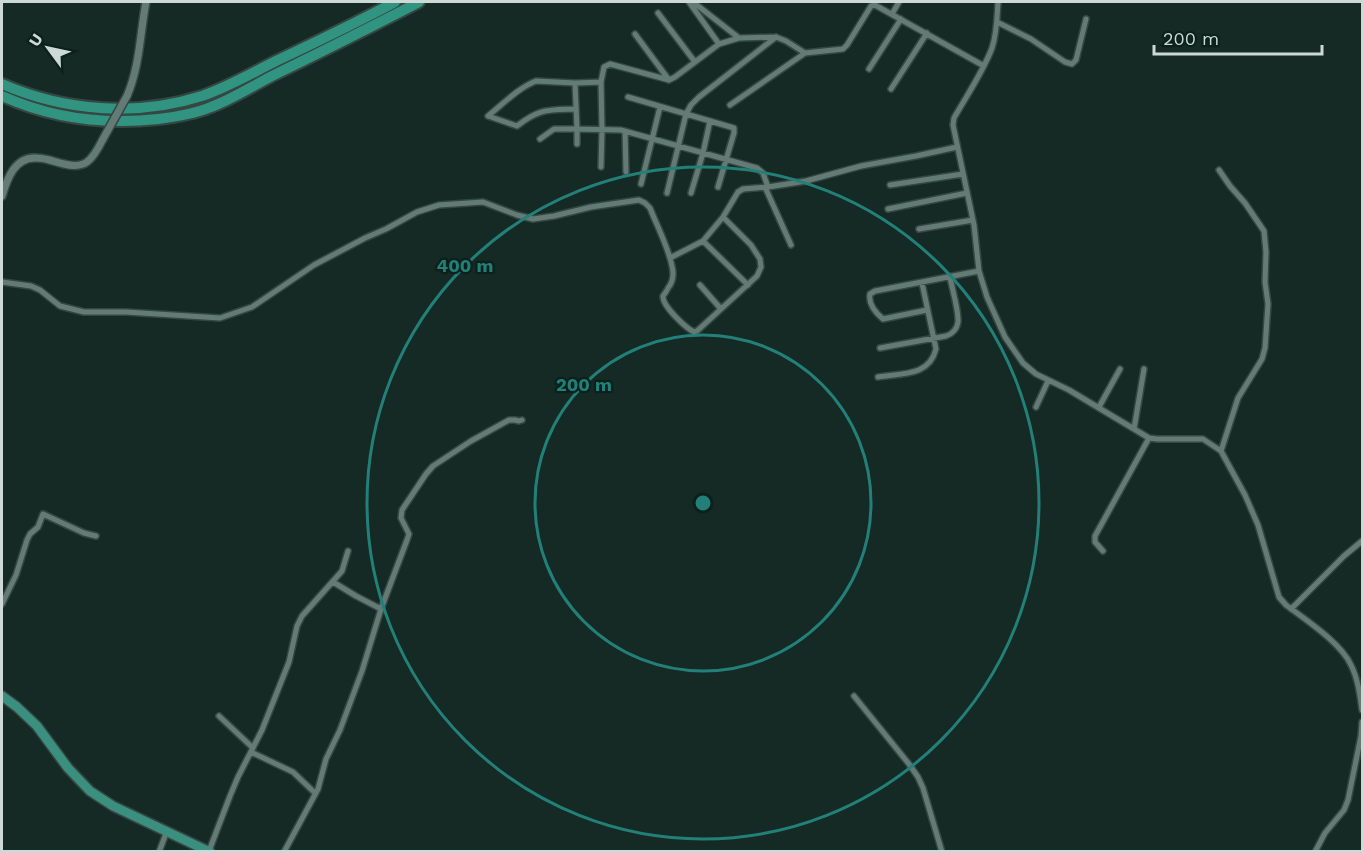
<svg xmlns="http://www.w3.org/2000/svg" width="1364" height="853" font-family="'Work Sans',sans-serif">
	<rect width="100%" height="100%" fill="#152a25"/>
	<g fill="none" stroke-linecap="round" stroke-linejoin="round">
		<defs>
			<path id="minor" d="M689,2L719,44
				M693,2L739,38
				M998,2C997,17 997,33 992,48C983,72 967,95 954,118L953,125L974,225L979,271L987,297L1005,337L1023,363L1036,374L1069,390L1149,438L1157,439H1203L1221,451L1245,495L1258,525L1279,597L1286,605C1306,620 1341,643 1351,665C1358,679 1360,695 1362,710
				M658,13L695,62
				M892,14L899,2
				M997,22L1031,39L1065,62L1072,64L1076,60L1086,19
				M635,34L669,80
				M869,69L901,19
				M601,82L604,67L610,64L669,80L675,77L719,44L739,38L776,37L786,41L805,53L843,49L847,45L871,6L875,5L984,66
				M575,83L601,82L602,130L601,167
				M891,89L927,33
				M628,97L734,128V133L718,187
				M730,105L805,53
				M488,116C503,104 518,88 536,81L575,83L577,129L621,130L757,168L763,173L768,187
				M488,116L517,126C540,108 548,110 576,109
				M625,131L626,172
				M540,139L554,129H577V144
				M1219,170L1230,186L1245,203L1264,231L1266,252L1265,282L1268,304L1265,348L1262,359L1238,398L1221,451
				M641,184L660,107
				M890,185L963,174
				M765,187L791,245
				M667,193L686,114L691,105L699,97L776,37
				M691,193L703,153L710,121
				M888,209L967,193
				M919,229L973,220
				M703,241L748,285
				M670,258L703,241L723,217L738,192L743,189L768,187L806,181L861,166L916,156L957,147
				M2,282L31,286L40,290L60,306L84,312H126L220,318L252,307L314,265L365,238L386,229L417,212L439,205L483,202L517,215L533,219L554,216L591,207L639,200L645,203L650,208C657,226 668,246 672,266C674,274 673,282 668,288C668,289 663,296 663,296C662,306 686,328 694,332L697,331L757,276L761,267L760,259L751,245L723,217
				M700,285L721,309
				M927,310L883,319C876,313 868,304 870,294L875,291L979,271
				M880,348L946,336C952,334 957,329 958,322C959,311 952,289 950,277
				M878,377C901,373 929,377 936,349L922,283
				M1036,407L1048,381
				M1099,407L1120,369
				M1134,429L1144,369
				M1103,551L1095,542V536L1149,438
				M333,582L356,596L381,609
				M2,604L16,575L27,540L30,534L38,527L43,514L84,533L96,536
				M1291,609L1344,556L1362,541
				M854,696L909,764L918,777L923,788L942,852
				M219,716L253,748
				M251,752L293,772L315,793
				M209,851L230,796L238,777L262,730L289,662L297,626L302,616L342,571L348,551
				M159,852L167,831
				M284,852L318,789L326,759L340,730L362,671L381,609L407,540L409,534L401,518L402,510L426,474L433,466L471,441L509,420H515L519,421L522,420
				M1315,852L1325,833L1344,810L1348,800L1361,736L1362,722"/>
			<path id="tertiary" d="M127,96C140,66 140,33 146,2
				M2,196C7,179 15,156 37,158C46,158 55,162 64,164C72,166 80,167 87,162C94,157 99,147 103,139"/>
			<path id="trunk" d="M2,696L17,707L37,726L68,768L90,791L113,806L210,852"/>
			<path id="motorway" d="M2,84C64,111 136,117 202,96C228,87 252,73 276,61C316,42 356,23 395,2
				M2,96C51,118 104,125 158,119C175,117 194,114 211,107C235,98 257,83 280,72C327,49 373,26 419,2"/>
		</defs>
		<use href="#minor" stroke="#364642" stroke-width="8"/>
		<use href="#tertiary" stroke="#364642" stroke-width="10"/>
		<use href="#trunk" stroke="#364642" stroke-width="12"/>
		<use href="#motorway" stroke="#364642" stroke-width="14"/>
		<use href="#minor" stroke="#647b75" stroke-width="5"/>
		<use href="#tertiary" stroke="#647b75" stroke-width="7"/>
		<use href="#trunk" stroke="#3a8f7e" stroke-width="9"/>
		<use href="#motorway" stroke="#309480" stroke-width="10"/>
		<defs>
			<path id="tertiary-bridge" d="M103,139L127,96"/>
		</defs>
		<use href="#tertiary-bridge" stroke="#364642" stroke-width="10" stroke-linecap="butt"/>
		<use href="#tertiary-bridge" stroke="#647b75" stroke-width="7"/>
	</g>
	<g fill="none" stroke="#228078" stroke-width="3">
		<circle cx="703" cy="503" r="168"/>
		<circle cx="703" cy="503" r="336"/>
	</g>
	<circle cx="703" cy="503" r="9" fill="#228078" stroke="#0c201c" stroke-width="3"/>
	<g font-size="18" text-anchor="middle" font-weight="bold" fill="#228078" stroke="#0c201c" stroke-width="4.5" stroke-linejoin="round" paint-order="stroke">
		<text x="465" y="272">400 m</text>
		<text x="584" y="391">200 m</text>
	</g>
	<rect width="1364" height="853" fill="none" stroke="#cdd9d6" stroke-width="6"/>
	<g transform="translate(48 48) rotate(303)" stroke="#0c201c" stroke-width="4.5" paint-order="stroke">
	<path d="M0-4.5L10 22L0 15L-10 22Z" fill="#cdd9d6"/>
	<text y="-9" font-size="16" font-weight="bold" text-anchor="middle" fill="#cdd9d6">U</text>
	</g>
	<path d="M1154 45v9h168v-9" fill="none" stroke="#cdd9d6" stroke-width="3"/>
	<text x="1163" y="45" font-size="18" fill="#cdd9d6" stroke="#0c201c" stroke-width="4.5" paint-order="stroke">200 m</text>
</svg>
